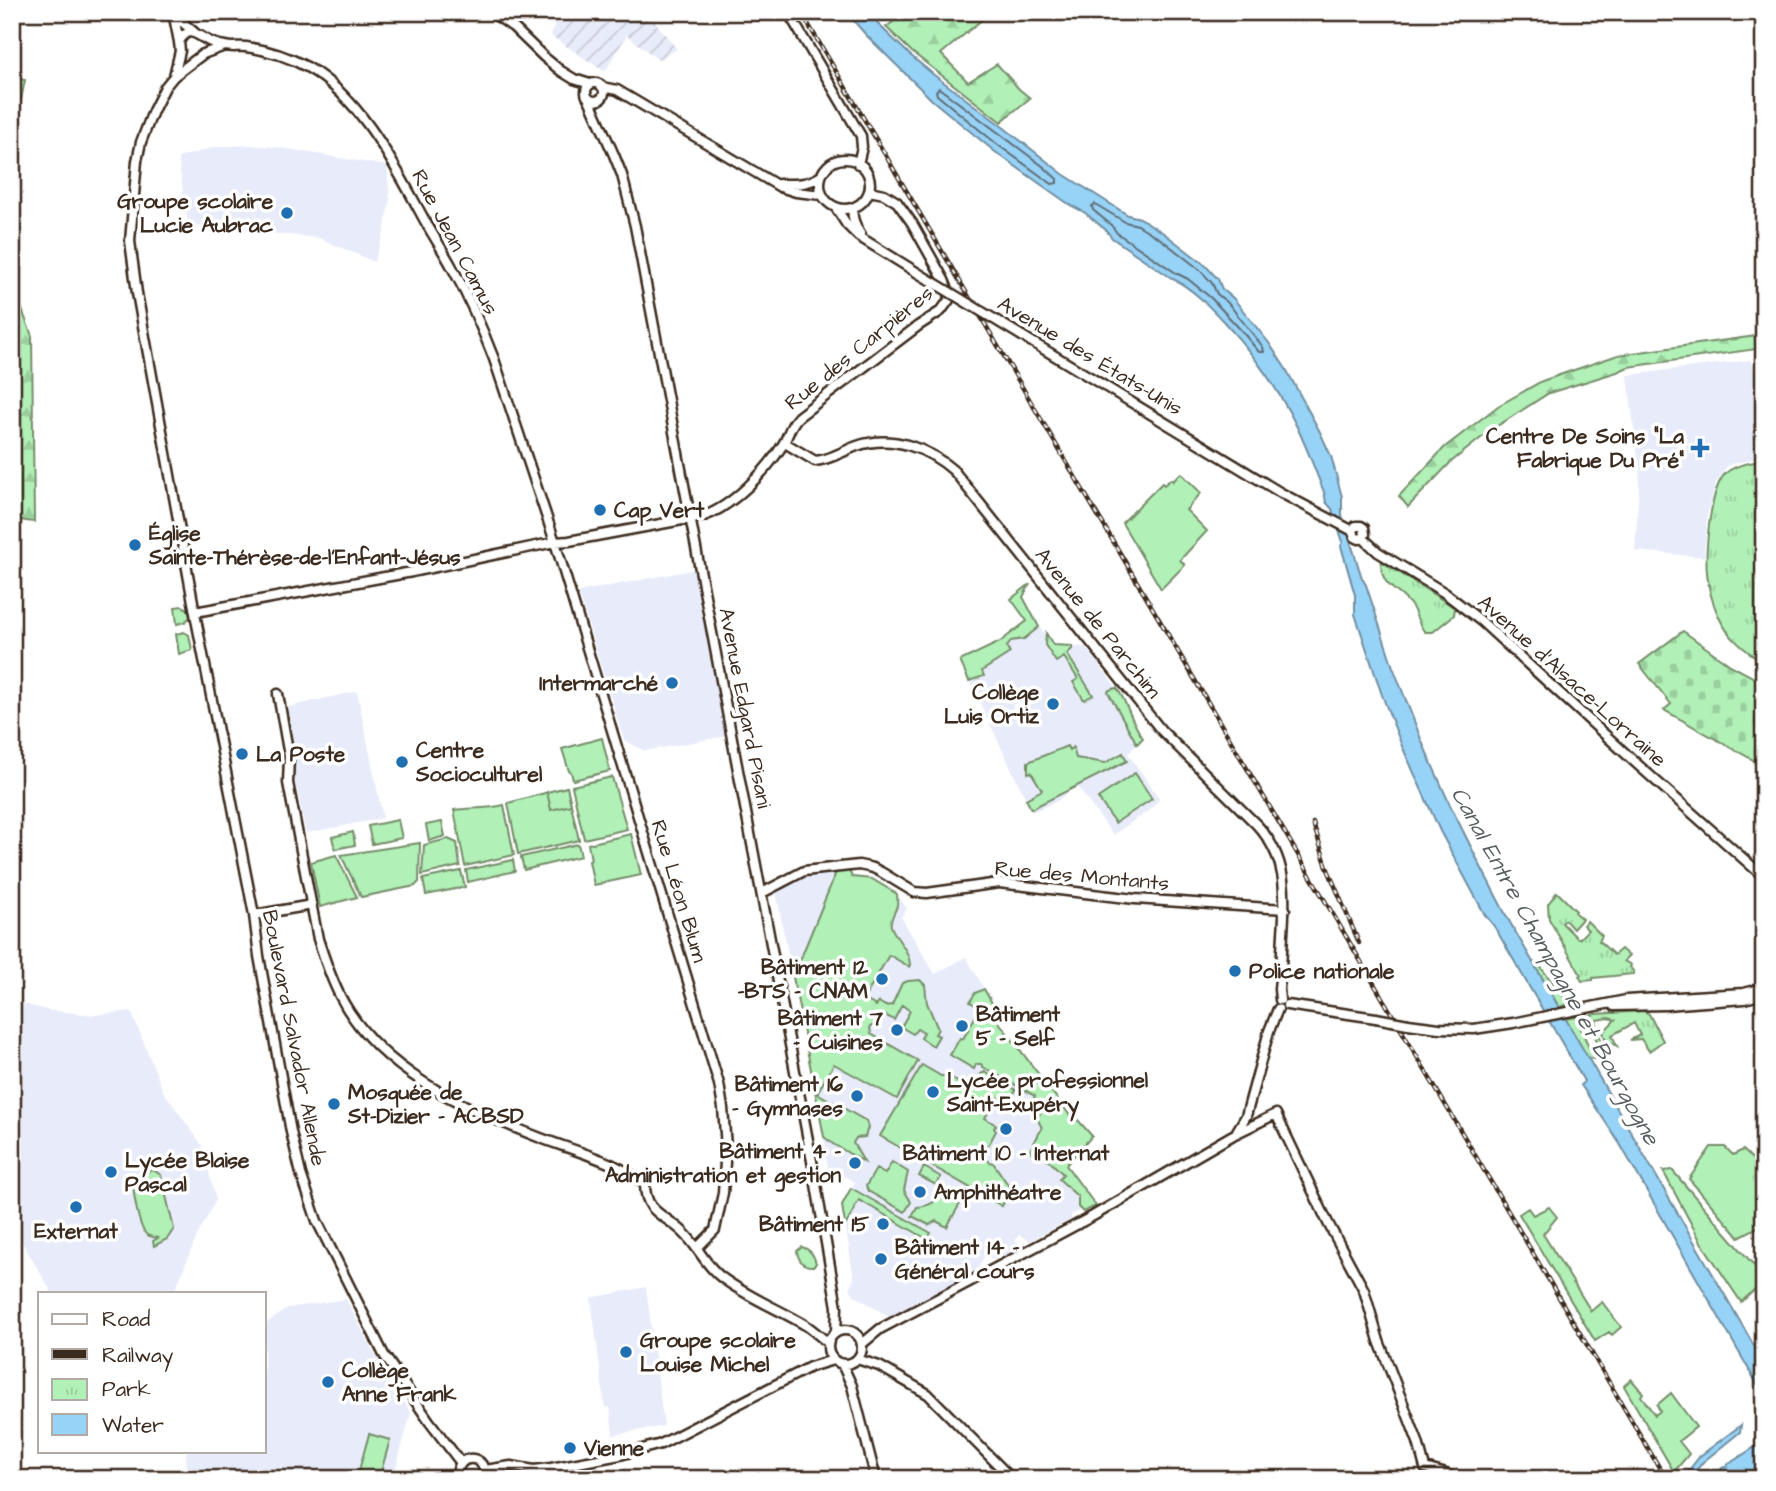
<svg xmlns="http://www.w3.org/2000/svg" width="1776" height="1491" font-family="'Architects Daughter',sans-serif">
	<defs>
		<pattern id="industrial-furrows" width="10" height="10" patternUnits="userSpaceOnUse" patternTransform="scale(1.75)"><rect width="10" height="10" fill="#e8ecfa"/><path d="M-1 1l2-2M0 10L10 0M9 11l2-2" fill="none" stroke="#c8cbd6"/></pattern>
		<pattern id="forest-firs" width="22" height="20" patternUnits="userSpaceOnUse" patternTransform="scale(1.75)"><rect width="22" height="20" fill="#b1f0b7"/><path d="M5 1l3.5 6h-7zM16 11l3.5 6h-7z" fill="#99ce9d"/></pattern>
		<pattern id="cemetery-stones" width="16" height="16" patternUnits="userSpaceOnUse" patternTransform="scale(1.75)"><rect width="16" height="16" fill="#b1f0b7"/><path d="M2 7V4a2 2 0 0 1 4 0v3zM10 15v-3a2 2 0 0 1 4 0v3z" fill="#99ce9d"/></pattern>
		<pattern id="park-tufts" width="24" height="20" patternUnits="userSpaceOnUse" patternTransform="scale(1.75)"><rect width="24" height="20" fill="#b1f0b7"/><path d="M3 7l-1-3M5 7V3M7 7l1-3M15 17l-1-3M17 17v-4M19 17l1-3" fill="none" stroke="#99ce9d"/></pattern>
	</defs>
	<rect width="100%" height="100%" fill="#fff"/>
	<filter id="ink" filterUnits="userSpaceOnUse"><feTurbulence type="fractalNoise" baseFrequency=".0143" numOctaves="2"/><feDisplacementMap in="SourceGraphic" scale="14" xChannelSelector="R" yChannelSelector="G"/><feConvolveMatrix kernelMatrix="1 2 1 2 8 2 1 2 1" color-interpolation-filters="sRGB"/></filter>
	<g filter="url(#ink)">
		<path fill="#e8ecfa" d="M248,145L276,147L387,166L390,200L384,233L374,262L319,238L188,225L178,158L215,147Z
			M1750,360L1764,398V459H1752L1728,465L1716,483L1707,516L1704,557L1635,551L1640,468L1635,438L1628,375Z
			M697,569L726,736L645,751L624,740L578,592Z
			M1030,584L1023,597L1044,634L1046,633L1054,645L1085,647L1123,696L1136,729L1143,738L1128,754L1160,799L1148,811L1113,835L1077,786L1057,801L1032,812L960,661L1000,642L1027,621L1011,599Z
			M357,691L383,818L306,833L295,780L294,749L287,711L288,707Z
			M837,870L850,873L852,877L872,879L897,894L907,909L901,917L935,974L966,957L996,1010L992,1013L1075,1122L1078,1120L1092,1136L1066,1165L1096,1206L1083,1212L1080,1210L1071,1215V1219L1030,1241L1019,1235L1015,1241L1024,1247L996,1260L985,1255L979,1266L980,1270L889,1317L854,1295L850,1287L854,1279L842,1205L855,1182L828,1167L825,1154V1145L776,892L813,873Z
			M12,1001L47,1010L94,1015L131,1011L163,1091L202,1145L216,1200L196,1238L174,1293H52L12,1225Z
			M646,1287L664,1426L613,1435L610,1407L605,1408L591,1298Z
			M346,1299L373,1351L411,1413L393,1479H187L186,1451H264V1325L288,1308Z"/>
		<path fill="url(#industrial-furrows)" d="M551,12H647L677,49L658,60L627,35L605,72L551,36L556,20Z"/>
		<path fill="#b1f0b7" stroke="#768d6a" stroke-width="2" d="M1181,473L1201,493L1186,510L1207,531L1180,560L1185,565L1161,589L1122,523L1162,483L1164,485L1171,479L1173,481Z
			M1030,584L1023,597L1039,627L1024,639L1011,641L1007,647L1010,653L982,671L984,676L969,681L960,661L1000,642L1027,621L1011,599Z
			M182,606L188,609L190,617L185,622L177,624L175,607Z
			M184,632L189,635L192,650L179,654L176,634Z
			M1046,633L1053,645L1072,646V649L1067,654L1093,695L1084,700L1073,682L1078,679L1064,657L1056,662L1045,645Z
			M1117,688C1128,704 1131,722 1143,738L1137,744L1108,692L1109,690Z
			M602,738L610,771L573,780L571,772L569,771L562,749Z
			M1067,746L1069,750L1073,747L1076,758L1105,763L1123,753L1127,761L1031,809L1026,799L1042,790L1031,772L1028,773V762Z
			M1135,773L1152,799L1115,823L1098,798Z
			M612,777L627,829L584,839L572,786Z
			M567,787L579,840L518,854L508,803Z
			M504,805L514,855L465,866L454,810C471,808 488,809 504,805Z
			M398,820L402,838L372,844L368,826Z
			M631,834L641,875L594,885L589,861L591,860L588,844Z
			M448,839L457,843L460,866L422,875L424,845Z
			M420,843L419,882L415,886L361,897L341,855Z
			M578,844L581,856L524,870L521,857Z
			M336,855L357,897L320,907L311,862Z
			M513,860L515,871L468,882L466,870Z
			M848,869L852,877L872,879L897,894C897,897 898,902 897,905C896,912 889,919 891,926C896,940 911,951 910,967L889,955L864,999L876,1006L879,1002L885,1006L892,1005L902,983L908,981L920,980L925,985L927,1003L938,1029L935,1034L939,1036L933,1046L921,1038L924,1032L917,1029L913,1034L901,1027L910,1011L902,1005L894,1020L883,1014L878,1023L870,1027L871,1034L918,1061L897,1099L834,1064L817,1093L866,1121L868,1127L865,1137L856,1138L853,1143L864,1162L833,1144L824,1137L793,977L837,870Z
			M461,871L465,887L426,895L423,879Z
			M1533,962L1539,965L1569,1004L1559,1007Z
			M984,989L996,1010L992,1013L1075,1122L1078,1120L1092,1136L1066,1165L1096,1206L1083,1212L1078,1207V1197L1059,1179L1063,1174L1040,1152L1035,1157L1030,1150L1042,1128L1037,1118L1044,1107L1033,1100L1035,1096L1024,1090L1027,1083L1021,1080L1017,1086L983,1067L981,1064H976L974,1069L950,1055L960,1038L963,1039L980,1008L970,1002L975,993Z
			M1576,1017L1594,1059L1588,1058L1565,1019Z
			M922,1065L941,1076H949L964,1087H972L980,1082L981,1074L985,1072L1016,1090L1008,1103L997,1097L985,1118L996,1125L994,1128L996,1131L982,1157L994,1164L1011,1189L1002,1206L880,1136Z
			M1711,1147H1725L1733,1155L1743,1150L1759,1165L1764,1162V1224L1739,1237L1689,1179Z
			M892,1162L908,1172L904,1190L911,1202L905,1212L868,1191L866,1186L876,1169L885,1174Z
			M924,1167L941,1177L936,1185L919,1176Z
			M153,1170L161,1175L174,1229L167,1239L154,1246L153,1241L158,1238C155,1237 150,1237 147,1235C138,1228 133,1191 133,1179L143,1172Z
			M1672,1170L1764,1277V1282L1741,1302L1701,1242L1663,1171Z
			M851,1188L931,1233L927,1239L859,1200L854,1208L855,1209L845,1226L842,1205Z
			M943,1192L961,1202L947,1227L936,1221L929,1225L912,1216L917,1207C930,1206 936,1202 943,1192Z
			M1549,1207L1557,1217L1543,1234L1591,1311L1602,1302L1621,1327L1612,1335L1609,1332L1595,1341L1519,1214L1528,1208L1533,1215Z
			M1631,1379L1643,1393L1641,1396L1655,1415L1660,1411L1657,1405L1671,1393L1696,1427L1679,1441L1689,1454L1674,1472L1624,1386Z
			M369,1434L390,1440L379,1479L358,1474Z"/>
		<path fill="url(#forest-firs)" stroke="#768d6a" stroke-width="2" d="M907,12H991L941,54L968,82L997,64L1019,89L1030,98L1001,122L912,52L886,27Z
			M12,78L25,80L12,144Z
			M12,274L13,286L32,336L34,522L12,519Z
			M1764,335V348L1628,367L1617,372L1549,393L1491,430L1451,462L1408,507L1399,496L1445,447L1498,406L1542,381L1618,355Z"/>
		<path fill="url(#cemetery-stones)" stroke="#768d6a" stroke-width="2" d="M1683,631L1730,665L1764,683V766L1664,710L1671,704L1639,664Z"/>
		<path fill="url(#park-tufts)" stroke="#768d6a" stroke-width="2" d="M1764,461V662C1746,652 1727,636 1719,617C1714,606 1709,592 1708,580C1704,558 1709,493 1724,475C1733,465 1751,462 1764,461Z
			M1381,561L1455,608L1454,615L1433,632H1425C1418,625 1417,615 1412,607C1398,587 1381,590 1381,561Z
			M567,787L571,805L551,810L547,792Z
			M442,822L445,836L429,841L426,825Z
			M353,832L355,845L335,849L332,837Z
			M1557,892L1576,911L1575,913L1582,919L1573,929L1565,920L1562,923L1577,938H1580L1588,930L1583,925L1587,921L1602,936L1599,941L1614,955L1621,949L1629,956L1624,961L1631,965L1630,967L1633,971L1634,974L1593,978V980L1582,981L1579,976L1581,975L1549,919L1548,904Z
			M1644,1011L1649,1014L1663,1041L1649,1051L1641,1039L1630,1040L1640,1035L1634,1023L1612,1035L1617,1046L1605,1038L1603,1032L1615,1020L1609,1018L1596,1020L1597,1025L1596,1027L1602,1042L1601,1044L1598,1042L1591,1030L1587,1027L1584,1021L1589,1016L1595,1014Z
			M802,1247C810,1249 814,1255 816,1263L814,1266C804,1267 798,1261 797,1251Z"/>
		<path fill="#97d2f7" stroke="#728fa0" stroke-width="2" d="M846,12H870L879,25L910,55L934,75L998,123L1063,174L1128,215L1140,218L1165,234L1204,264L1218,279L1222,289L1233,298L1269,343L1286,369L1320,432L1331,456L1342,497V515L1362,578L1366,585L1393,667L1423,744L1450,805L1480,865L1508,919L1764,1363V1396L1620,1144L1581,1085L1584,1081L1494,926L1485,915L1440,831L1402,746L1382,695L1355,614V595L1341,546L1343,542L1332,509L1326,502L1324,492C1315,470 1307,448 1297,427C1278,388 1252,352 1223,321C1208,305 1193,289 1173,279L1112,238L1106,230L1084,212L1070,205L994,151L932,100L866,35Z
			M1741,1425L1740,1432L1703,1462L1689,1479H1682L1700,1456Z
			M1764,1441V1462L1757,1469L1753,1479H1723L1721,1469Z"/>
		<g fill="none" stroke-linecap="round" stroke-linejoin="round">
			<path stroke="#606d75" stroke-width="2" d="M939,88L1044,167L1057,179V183L1052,184L998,145L937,95L936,91Z
				M1095,204L1125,222L1138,225L1162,240L1199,269L1212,283L1217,294L1228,303L1263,347L1264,352H1259L1240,329L1211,298L1188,279L1176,273L1117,233L1111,225L1093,210L1092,206Z"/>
			<defs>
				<path id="secondary" d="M173,12L179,42
					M491,12L513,27L544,57L561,71L574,79L590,84
					M788,12L861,136L862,147L858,164
					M174,15L195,33
					M225,46L203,54L174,76L165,87L153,111L141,142L137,161L130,241L137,293L197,624L254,915L259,956L291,1132L301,1174L317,1221L384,1355L429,1421L461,1463
					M174,76L180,51L179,42C187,27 194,32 205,39C210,42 219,45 225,46C232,48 239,46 246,47C267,50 289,57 307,67C362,98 396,168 425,221C434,237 444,252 452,267C468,296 482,328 494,359L555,542L719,1084L723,1108L726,1147L723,1193L715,1230L697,1248
					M586 92a9 9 0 1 1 18 0a9 9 0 1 1-18 0Z
					M602,87L617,90L780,187L796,192L822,195
					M589,99L614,155L622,175L635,226L812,1161L837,1307L836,1332
					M820 184a25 25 0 1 1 50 0a25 25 0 1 1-50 0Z
					M779,184C794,184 808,185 821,176
					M836,208L847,225L858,236L913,270
					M853,208C851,218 856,226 861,235
					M1022,336L1281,493L1353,531
					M785,443L815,461C830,460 843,451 857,446C892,434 928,448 954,471L1161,730L1257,825C1287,857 1286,892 1283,934C1282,952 1281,971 1279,989L1280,1000
					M1363,538L1365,534L1364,528L1361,526H1356L1353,531L1355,537L1359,539L1363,538L1378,552L1445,593L1481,621L1637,764L1764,877
					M195,612L412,572L555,542L569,541L704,516C733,506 766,471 782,446C789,436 788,428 798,417L918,326L941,311L949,300L950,295L944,280L912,223L897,202L884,194L869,191
					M278,694L289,756L288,783L318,939C324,957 330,976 339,994C377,1070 462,1107 538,1137C574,1151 614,1160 645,1184C645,1213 664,1214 683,1232C698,1246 705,1265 721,1277C747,1297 779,1309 807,1326C814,1331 821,1337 828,1343
					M762,893L804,871L859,865L873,868L881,872L914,892L927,893L999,883L1135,899L1285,909
					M254,915L312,905
					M1287,1005L1376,1018
					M1614,1006L1666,1005L1744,999L1764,994
					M1408,1024L1439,1028L1474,1029L1513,1023L1626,1000L1744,993L1756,990L1764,985
					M1237,1131L1246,1116L1269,1031L1278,1009
					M828 1347a17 17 0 1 1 34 0a17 17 0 1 1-34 0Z
					M862,1344L880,1329L1005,1263L1093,1216L1233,1135L1276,1114L1328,1223L1364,1290L1379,1341L1418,1442L1425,1468L1446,1474L1454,1479
					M857,1359L879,1366L928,1394L1012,1479
					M842,1364L852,1386L876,1479
					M485,1470L511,1466L534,1470L551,1468L620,1455L661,1444L810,1367L833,1360
					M443,1479L457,1477
					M458,1479C453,1452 489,1452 484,1479"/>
			</defs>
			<use href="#secondary" stroke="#3b2a1e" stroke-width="13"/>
			<use href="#secondary" stroke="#fff" stroke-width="8"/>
			<defs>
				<path id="rail" d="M801,12L1666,1479
					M1313,823L1327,867L1359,943"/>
			</defs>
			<use href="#rail" stroke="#3b2a1e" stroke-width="4.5"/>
			<use href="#rail" stroke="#fff" stroke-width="2" stroke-dasharray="5" stroke-linecap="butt"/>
			<defs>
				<path id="secondary-bridge" d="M913,270L1022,336
					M1376,1018L1408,1024"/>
			</defs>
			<use href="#secondary-bridge" stroke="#3b2a1e" stroke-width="13" stroke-linecap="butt"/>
			<use href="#secondary-bridge" stroke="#fff" stroke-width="8"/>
		</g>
	</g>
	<g fill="#1f6fb2" stroke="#fff" stroke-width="2.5">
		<circle cx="287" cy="213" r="7"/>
		<path d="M1696.5 437.5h7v7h7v7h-7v7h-7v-7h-7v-7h7z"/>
		<circle cx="600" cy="510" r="7"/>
		<circle cx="135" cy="545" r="7"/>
		<circle cx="672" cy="683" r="7"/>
		<circle cx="1053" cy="704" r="7"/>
		<circle cx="242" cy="754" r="7"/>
		<circle cx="402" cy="762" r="7"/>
		<circle cx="1235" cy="971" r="7"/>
		<circle cx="882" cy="979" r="7"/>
		<circle cx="962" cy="1026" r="7"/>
		<circle cx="897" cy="1030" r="7"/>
		<circle cx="933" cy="1092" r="7"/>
		<circle cx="857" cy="1096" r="7"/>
		<circle cx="334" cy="1104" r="7"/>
		<circle cx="1006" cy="1129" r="7"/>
		<circle cx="855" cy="1163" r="7"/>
		<circle cx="111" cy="1172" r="7"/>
		<circle cx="920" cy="1192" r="7"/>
		<circle cx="76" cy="1207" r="7"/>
		<circle cx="883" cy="1224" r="7"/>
		<circle cx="881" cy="1259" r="7"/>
		<circle cx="626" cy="1352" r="7"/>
		<circle cx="328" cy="1382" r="7"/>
		<circle cx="570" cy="1448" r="7"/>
	</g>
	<g text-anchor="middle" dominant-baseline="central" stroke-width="7" stroke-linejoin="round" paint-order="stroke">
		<g font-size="21" font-weight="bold" fill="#3b2a1e" stroke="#fff" text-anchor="start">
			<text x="273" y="201" text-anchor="end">Groupe scolaire<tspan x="273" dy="24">Lucie Aubrac</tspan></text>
			<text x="1684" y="436" text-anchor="end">Centre De Soins "La<tspan x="1684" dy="24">Fabrique Du Pré"</tspan></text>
			<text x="614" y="510">Cap Vert</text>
			<text x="149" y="533">Église<tspan x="149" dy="24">Sainte-Thérèse-de-l'Enfant-Jésus</tspan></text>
			<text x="658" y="683" text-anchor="end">Intermarché</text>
			<text x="1039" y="692" text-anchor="end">Collège<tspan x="1039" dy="24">Luis Ortiz</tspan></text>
			<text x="416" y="750">Centre<tspan x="416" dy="24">Socioculturel</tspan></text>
			<text x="256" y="754">La Poste</text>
			<text x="868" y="967" text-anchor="end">Bâtiment 12<tspan x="868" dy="24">-BTS - CNAM</tspan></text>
			<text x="1249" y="971">Police nationale</text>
			<text x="976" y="1014">Bâtiment<tspan x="976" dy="24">5 - Self</tspan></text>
			<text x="883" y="1018" text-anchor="end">Bâtiment 7<tspan x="883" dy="24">- Cuisines</tspan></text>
			<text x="947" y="1080">Lycée professionnel<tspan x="947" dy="24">Saint-Exupéry</tspan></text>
			<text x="843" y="1084" text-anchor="end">Bâtiment 16<tspan x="843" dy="24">- Gymnases</tspan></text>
			<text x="348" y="1092">Mosquée de<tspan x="348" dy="24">St-Dizier - ACBSD</tspan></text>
			<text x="841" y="1151" text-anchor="end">Bâtiment 4 -<tspan x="841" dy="24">Administration et gestion</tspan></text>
			<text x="1006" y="1153" text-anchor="middle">Bâtiment 10 - Internat</text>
			<text x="125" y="1160">Lycée Blaise<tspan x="125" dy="24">Pascal</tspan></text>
			<text x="934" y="1192">Amphithéatre</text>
			<text x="869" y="1224" text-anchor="end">Bâtiment 15</text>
			<text x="76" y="1231" text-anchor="middle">Externat</text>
			<text x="895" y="1247">Bâtiment 14 -<tspan x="895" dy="24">Général cours</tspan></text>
			<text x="640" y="1340">Groupe scolaire<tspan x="640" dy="24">Louise Michel</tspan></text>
			<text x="342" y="1370">Collège<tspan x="342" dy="24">Anne Frank</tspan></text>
			<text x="584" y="1448">Vienne</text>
		</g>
		<g font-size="21" fill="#3b2a1e" stroke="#fff">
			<text transform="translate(455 242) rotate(62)">Rue Jean Camus</text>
			<text transform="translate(859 348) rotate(-39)">Rue des Carpières</text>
			<text transform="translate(1090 356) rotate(31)">Avenue des États-Unis</text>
			<text transform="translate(1098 623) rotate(51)">Avenue de Parchim</text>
			<text transform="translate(1572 681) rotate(42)">Avenue d'Alsace-Lorraine</text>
			<text transform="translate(745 708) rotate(79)">Avenue Edgard Pisani</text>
			<text transform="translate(1082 876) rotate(5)">Rue des Montants</text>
			<text transform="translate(679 891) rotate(73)">Rue Léon Blum</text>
			<text transform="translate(294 1038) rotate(79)">Boulevard Salvador Allende</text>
		</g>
		<g font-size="23" font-style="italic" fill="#575c5f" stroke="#fff">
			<text transform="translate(1555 966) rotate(61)">Canal Entre Champagne et Bourgogne</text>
		</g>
	</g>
	<rect width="1776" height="1491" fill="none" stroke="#fff" stroke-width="42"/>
	<rect x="21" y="21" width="1734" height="1449" fill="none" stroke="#3b2a1e" stroke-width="2.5" filter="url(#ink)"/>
	<rect x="38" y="1292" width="228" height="161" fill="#ffffff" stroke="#b1aaa5" stroke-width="2"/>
	<rect x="52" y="1314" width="35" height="10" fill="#ffffff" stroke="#b1aaa5" stroke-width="2"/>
	<text x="102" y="1326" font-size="21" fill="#3b2a1e">Road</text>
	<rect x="52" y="1349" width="35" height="10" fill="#3b2a1e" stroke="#b1aaa5" stroke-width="2"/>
	<text x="102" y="1362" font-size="21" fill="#3b2a1e">Railway</text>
	<rect x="52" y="1379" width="35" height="21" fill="url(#park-tufts)" stroke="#b1aaa5" stroke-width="2"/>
	<text x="102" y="1396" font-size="21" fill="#3b2a1e">Park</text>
	<rect x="52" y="1414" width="35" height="21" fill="#97d2f7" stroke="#b1aaa5" stroke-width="2"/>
	<text x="102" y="1432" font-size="21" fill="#3b2a1e">Water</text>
</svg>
